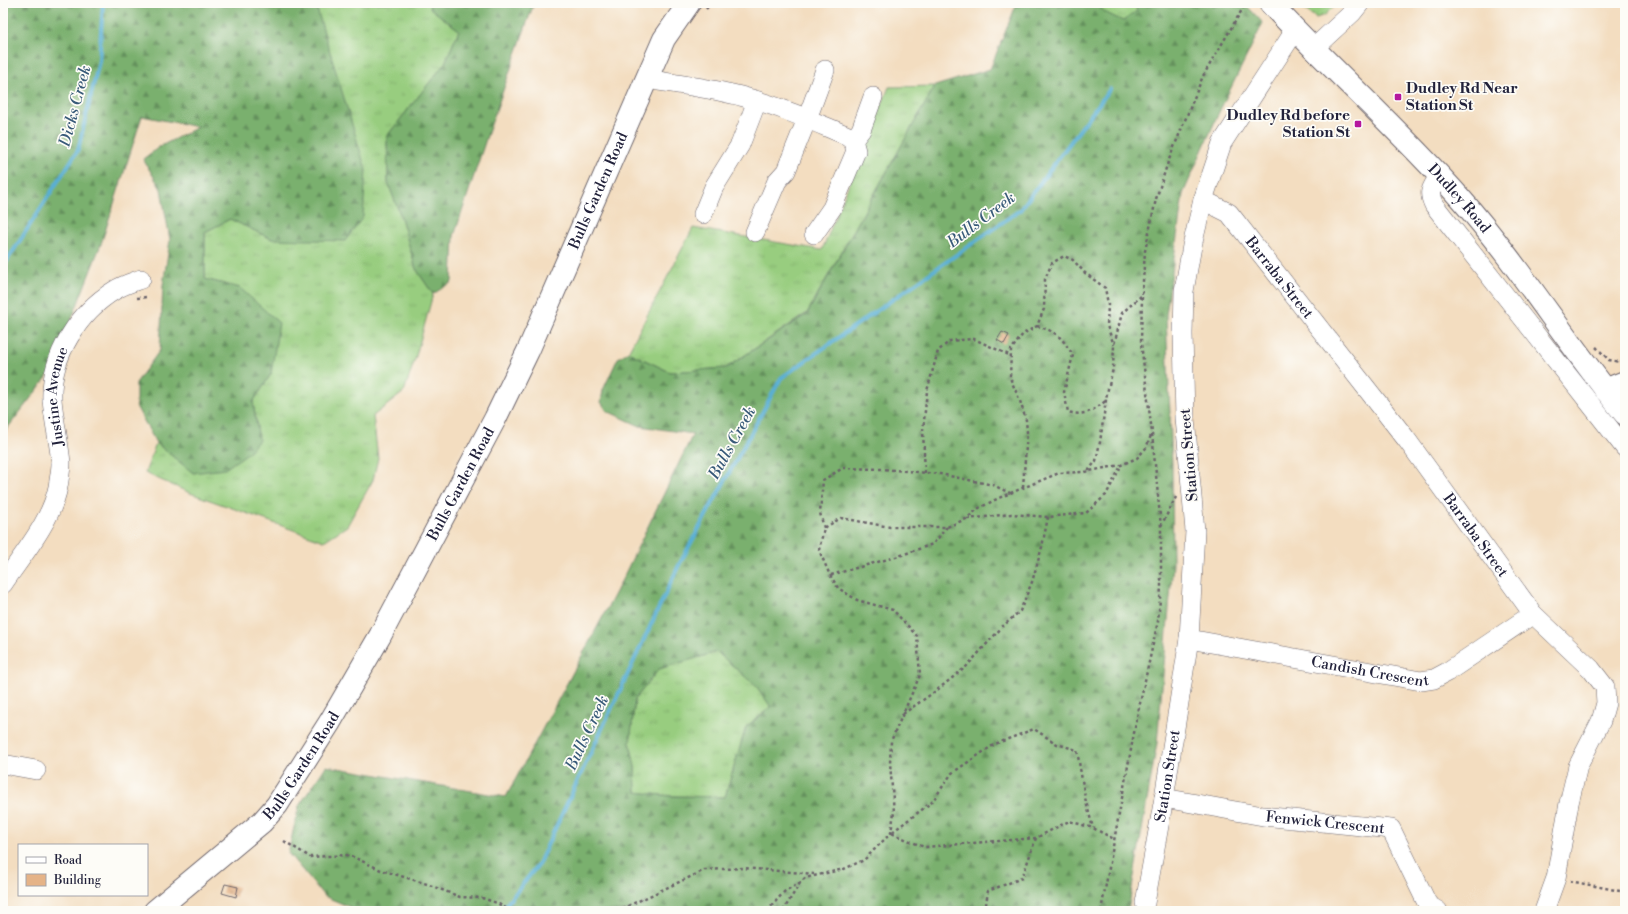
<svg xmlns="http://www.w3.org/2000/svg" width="1628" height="914" font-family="'Libre Bodoni',serif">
	<defs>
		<pattern id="grass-tufts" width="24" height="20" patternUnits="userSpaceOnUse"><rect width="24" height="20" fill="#98cd7f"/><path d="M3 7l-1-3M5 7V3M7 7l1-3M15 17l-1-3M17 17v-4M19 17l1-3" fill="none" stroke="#83b06f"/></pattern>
		<pattern id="forest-firs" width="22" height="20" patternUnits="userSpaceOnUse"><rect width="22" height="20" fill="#7ab06e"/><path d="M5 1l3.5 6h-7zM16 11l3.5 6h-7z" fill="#648f5c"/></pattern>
		<pattern id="building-cross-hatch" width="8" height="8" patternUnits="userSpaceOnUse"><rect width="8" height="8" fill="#e5b387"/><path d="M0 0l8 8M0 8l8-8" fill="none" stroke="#c49a75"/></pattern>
	</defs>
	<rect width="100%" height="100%" fill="#fdfcf7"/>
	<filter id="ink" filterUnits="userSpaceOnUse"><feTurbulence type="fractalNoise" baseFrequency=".025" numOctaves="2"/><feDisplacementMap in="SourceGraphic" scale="8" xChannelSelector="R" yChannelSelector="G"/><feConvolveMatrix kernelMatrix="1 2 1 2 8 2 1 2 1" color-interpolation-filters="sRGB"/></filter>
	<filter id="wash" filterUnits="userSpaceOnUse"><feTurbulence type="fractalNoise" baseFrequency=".012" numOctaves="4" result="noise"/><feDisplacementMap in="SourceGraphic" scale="16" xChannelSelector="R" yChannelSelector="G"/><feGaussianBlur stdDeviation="0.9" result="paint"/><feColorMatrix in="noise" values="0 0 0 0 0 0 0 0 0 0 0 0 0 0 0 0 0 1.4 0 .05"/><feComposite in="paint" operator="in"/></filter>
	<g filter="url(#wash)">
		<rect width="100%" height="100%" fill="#f3ddc0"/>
		<path fill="url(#grass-tufts)" stroke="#5d785d" d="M315,3H429L430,8L459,30L445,63L387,136L388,183L400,214L416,269L433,294L416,356L404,392L373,416L378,458L373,480L347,526L324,541L190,493L145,473L156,443L194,473L259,440L253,402L271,374L240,288L205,279V232L230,219L272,239L365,170Z
			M1095,3H1135L1137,11L1123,21L1106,13Z
			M1296,3H1337L1325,15L1316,18Z
			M935,86L807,313L726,368L670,372L628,352L693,228L822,250L889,87Z
			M717,652L757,687L771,707L746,727L725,797L670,796L636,792L635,767L630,743L635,699L659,669Z"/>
		<path fill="url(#forest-firs)" stroke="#4e6954" fill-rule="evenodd" d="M3,3H315L366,170L363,217L345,241L272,239L230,219L205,232V279L240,288L279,323L271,374L253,402L259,440L249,452L225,469L193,473L156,443L136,406V383L160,350L163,285L170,240L161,189L143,159L159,147L198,127L142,116L101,244L51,372L3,434Z
			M429,3H534L488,133L454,236L452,282L433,294L416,269L400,214L388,183L387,136L445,63L459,30L430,8Z
			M1017,3H1095L1106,13L1123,21L1137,11L1135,3H1244L1263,23L1220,110L1183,194L1166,315L1172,464L1173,564L1157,743L1128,911H359L324,896L288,853L299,806L326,766L506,797L616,592L693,434L640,426L607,411L601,402L603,390L618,358L628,352L670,372L726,368L807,314L935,86L990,69ZM717,652L757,687L771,707L746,727L725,797L670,796L636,792L635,767L630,743L635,699L659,669Z"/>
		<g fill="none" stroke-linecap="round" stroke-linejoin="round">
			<path stroke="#59afd5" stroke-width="4" d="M3,267L78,150L99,61L103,3
				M501,911L538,865L679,565L781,378L1020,210L1110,89"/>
		</g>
		<g id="blocks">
			<path fill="url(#building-cross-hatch)" d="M1002,332L1009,335L1004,344L997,340Z
				M225,884L238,887L236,897L222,893Z"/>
		</g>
	</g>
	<g filter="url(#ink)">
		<use href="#blocks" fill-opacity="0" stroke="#6b636a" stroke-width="1"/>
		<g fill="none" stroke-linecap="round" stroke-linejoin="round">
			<defs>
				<g id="minor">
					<path d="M1315,47L1352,13L1360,3"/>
					<path d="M647,79C679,85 712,88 744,97C780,106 814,122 848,136L853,140L856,151L832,208L814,234"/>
					<path d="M853,140L861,130L873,97"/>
					<path d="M1439,176C1432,188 1427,191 1434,205L1625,448"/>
					<path id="s1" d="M1203,200L1229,213L1407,440L1533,614L1591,669L1605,687L1606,703L1601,721L1578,766L1569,803L1556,878L1544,911"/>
					<path d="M703,214L714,187L740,145L757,101"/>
					<path d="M755,232L777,181L786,171L807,119L825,70"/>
					<path id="s2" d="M3,584C23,554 51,522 58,487C59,480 61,470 61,463C59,442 54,421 52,400C50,356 79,312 115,290C123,285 133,282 141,279"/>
					<path id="s3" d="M1189,639L1421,681L1434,679L1447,672L1533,614"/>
					<path d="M3,764L36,770"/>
					<path id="s4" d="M1164,798L1263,816L1391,829L1428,905L1438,911"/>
					<path id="s5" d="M1145,903L1164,798L1189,639L1195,531L1185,418L1183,334L1184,291L1192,246L1203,200L1222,143L1296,29"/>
				</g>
				<g id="major">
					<path id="s6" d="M1270,3C1332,70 1400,130 1460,198C1520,266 1567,344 1625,414"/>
					<path d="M1605,390L1625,382"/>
					<path id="s7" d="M155,911L262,822L277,805L330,722L380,636L495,419L528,351L664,39L689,3"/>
				</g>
			</defs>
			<use href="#minor" stroke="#6b636a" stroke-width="20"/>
			<use href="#major" stroke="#6b636a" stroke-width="24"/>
			<path stroke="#6b636a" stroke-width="2.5" stroke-dasharray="3 3" stroke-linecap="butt" d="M706,9L711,3
				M137,298L147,297
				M1037,326C1058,332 1062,338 1073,355L1064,392L1068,412C1086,417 1093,410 1107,400
				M1596,347L1609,360L1625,363
				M1088,471L1096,461L1100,442L1107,393L1113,369L1114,345L1122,313L1141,296
				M925,473L923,431L927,391L938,351L950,341L974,339L1011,356
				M1023,487L1027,432L1026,420L1020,401L1010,378L1011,350L1023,334L1037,326L1044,309L1045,279L1052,263L1064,256L1073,260L1085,273L1105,288L1108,304L1107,326L1114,345
				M967,519L1011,514L1048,517L1086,513L1106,495L1121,466
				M1161,526L1176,497
				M824,528L820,513L823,480L843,468L881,469L940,474L993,485L1010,493
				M831,575L899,556L933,544L947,527
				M903,714L937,690L966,667L1002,627L1020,611L1032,582L1042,547L1048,517
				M1036,838L924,847L891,833L932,802L952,773L995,744L1034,729L1057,744L1077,750L1085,798L1093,828
				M284,841L310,857L349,855L381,870L427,884L460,897L482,898L497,903L511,911
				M1570,881L1625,892
				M617,911L705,870L743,868L814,874
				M767,911L785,891L801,882L805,878L844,869L864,860L891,833L894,812L890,763L891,741L920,675L917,636L893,610L857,600L838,588L829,573L819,550L824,528L841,518L890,527H947L966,519L979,508L1001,497L1059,473L1084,472L1121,465L1137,458L1146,448L1152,433
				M783,911L800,883
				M985,911L988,891L1022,878L1036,838L1069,821L1093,828L1114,839
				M1101,911L1137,717L1158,621L1161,588V527L1152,433L1141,343L1142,296L1145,251L1156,199L1168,162L1203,76L1246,3"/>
			<use href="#minor" stroke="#fff" stroke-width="19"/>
			<use href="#major" stroke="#fff" stroke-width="22"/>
		</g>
	</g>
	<g fill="#b5179e" stroke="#fdfcf7" stroke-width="1.5">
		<rect x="1394" y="93" width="8" height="8" rx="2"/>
		<rect x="1354" y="120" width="8" height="8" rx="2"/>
	</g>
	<g text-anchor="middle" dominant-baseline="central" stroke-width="3.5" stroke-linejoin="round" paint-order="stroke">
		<g font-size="15" font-weight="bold" fill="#22223b" stroke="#fdfcf7" text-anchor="start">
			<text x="1406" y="88">Dudley Rd Near<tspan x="1406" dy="17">Station St</tspan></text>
			<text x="1350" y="115" text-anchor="end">Dudley Rd before<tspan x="1350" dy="17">Station St</tspan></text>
		</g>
		<g font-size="15" fill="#22223b" stroke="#fdfcf7">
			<text stroke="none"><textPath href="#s7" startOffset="856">Bulls Garden Road</textPath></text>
			<text stroke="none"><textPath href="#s6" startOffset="272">Dudley Road</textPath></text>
			<text stroke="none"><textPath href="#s1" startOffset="111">Barraba Street</textPath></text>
			<text stroke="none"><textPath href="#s2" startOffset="204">Justine Avenue</textPath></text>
			<text transform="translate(1189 455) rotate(-95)">Station Street</text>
			<text stroke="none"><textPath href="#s7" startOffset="532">Bulls Garden Road</textPath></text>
			<text stroke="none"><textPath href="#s1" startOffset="435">Barraba Street</textPath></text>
			<text stroke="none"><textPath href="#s3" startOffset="184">Candish Crescent</textPath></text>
			<text stroke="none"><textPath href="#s7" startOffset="208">Bulls Garden Road</textPath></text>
			<text stroke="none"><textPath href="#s5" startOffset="129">Station Street</textPath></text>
			<text stroke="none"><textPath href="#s4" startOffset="163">Fenwick Crescent</textPath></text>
		</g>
		<g font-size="16" font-style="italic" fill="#385a79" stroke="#fdfcf7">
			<text transform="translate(75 106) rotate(-75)">Dicks Creek</text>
			<text transform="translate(981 220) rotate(-37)">Bulls Creek</text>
			<text transform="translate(732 443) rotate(-61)">Bulls Creek</text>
			<text transform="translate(587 733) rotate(-65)">Bulls Creek</text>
		</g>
	</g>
	<rect width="1628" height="914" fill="none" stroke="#fdfcf7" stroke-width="16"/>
	<rect x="18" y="844" width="130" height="52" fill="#fdfcf7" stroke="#a5a5ac"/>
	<rect x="26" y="857" width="20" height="6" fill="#ffffff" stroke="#a5a5ac"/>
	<text x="54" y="864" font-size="12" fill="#22223b">Road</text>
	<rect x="26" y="874" width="20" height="12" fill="#e5b387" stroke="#a5a5ac"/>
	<text x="54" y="884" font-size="12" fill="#22223b">Building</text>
</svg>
